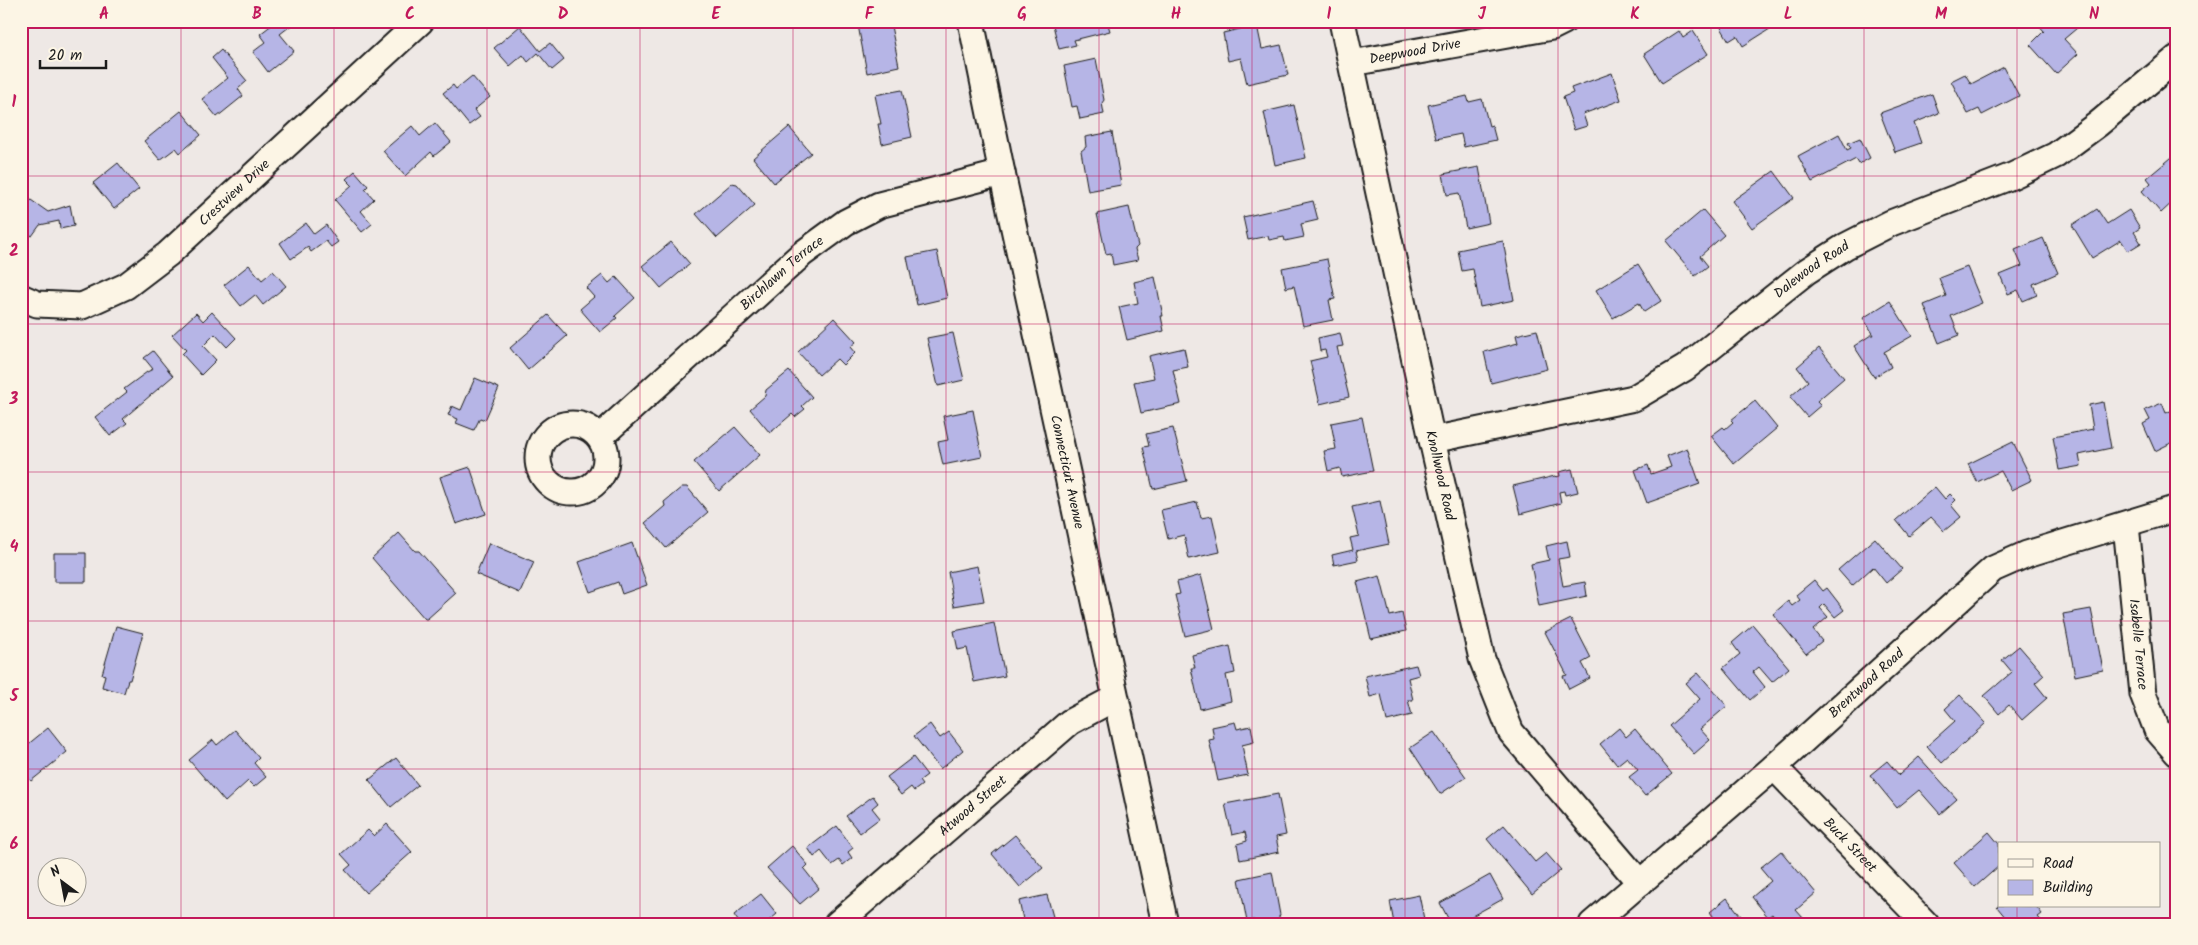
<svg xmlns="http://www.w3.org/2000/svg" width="2198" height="945" font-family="Kalam,sans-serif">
	<rect width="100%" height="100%" fill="#eee8e5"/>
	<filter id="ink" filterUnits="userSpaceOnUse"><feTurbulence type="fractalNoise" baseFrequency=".02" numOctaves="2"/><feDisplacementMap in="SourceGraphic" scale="10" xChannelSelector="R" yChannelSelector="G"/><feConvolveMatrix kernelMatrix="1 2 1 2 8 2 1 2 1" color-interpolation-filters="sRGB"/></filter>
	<g filter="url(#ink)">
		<path fill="#b6b5e6" stroke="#1c1c1c" d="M271,21H290L293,24L280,34L294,51L268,72L253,52L266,42L260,34L273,24Z
			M875,21H890L899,66L867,73L858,25Z
			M1069,21H1107L1110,31L1074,40L1076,45L1059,49L1053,25Z
			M1717,21H1781V22L1743,46L1737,36L1729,41Z
			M2039,21L2083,23L2064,39L2078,54L2056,74L2030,45L2044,31L2037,23Z
			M1257,25L1262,49L1281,45L1288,75L1247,84L1241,58L1228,61L1223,33Z
			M520,26L540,51L550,43L564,60L552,70L538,53L528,62L523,55L510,66L494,48Z
			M1679,31L1683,38L1693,31L1708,54L1662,83L1644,54Z
			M221,50L247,81L238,89L243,96L217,117L202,99L228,78L212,58Z
			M1096,59L1104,100L1102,103L1104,114L1080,119L1077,106L1072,107L1064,66Z
			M2004,67L2019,96L1982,115L1979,109L1968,114L1951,81L1965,74L1971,84Z
			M1612,73L1621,100L1583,114L1587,126L1574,130L1563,97L1573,93L1571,88Z
			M472,76L490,97L474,110L480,117L469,125L443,93L453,85L456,89Z
			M902,90L912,137L882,144L878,124H881L875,95Z
			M1932,94L1939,113L1914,123L1921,143L1895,152L1880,113Z
			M1467,96L1469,102L1482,99L1489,126L1492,125L1496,140L1464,147L1461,134L1436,139L1428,105Z
			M1294,105L1306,158L1275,165L1264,112Z
			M181,111L201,135L180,153L176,148L160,160L144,141Z
			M435,123L451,142L434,156L431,152L405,176L383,151L412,126L420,136Z
			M789,127L811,153L774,183L753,158Z
			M1112,132L1121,185L1088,191L1081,151L1086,147L1085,137Z
			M1839,134L1847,150L1851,148L1848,143L1860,138L1870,158L1859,164L1856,159L1812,182L1798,156Z
			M2177,153V198L2161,213L2142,191L2151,183L2147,178Z
			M118,163L139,189L114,209L93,183Z
			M1479,167L1489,223L1466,228L1459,193L1447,195L1443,174Z
			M355,171L368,186L365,189L374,199L361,211L372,224L362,232L335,200L352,185L346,179Z
			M1774,171L1794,198L1752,228L1732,201Z
			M732,183L737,184L755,205L717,238L696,214Z
			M21,193L48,212L70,205L74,226L60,229L59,221L40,225L32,236L21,229Z
			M1313,201L1318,220L1301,224L1304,237L1285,241L1284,237L1269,240L1268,236L1248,240L1243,217Z
			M1129,207L1138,246L1135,249L1138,260L1113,265L1111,253L1106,254L1097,214Z
			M2097,209L2107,224L2129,210L2140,228L2134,232L2141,243L2128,251L2121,240L2092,258L2072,225Z
			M1703,210L1724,235L1700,256L1708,266L1695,276L1666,241Z
			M306,223L314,234L326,225L338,242L331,247L326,241L311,252L308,247L291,259L280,243Z
			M2043,238L2058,273L2033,284L2037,295L2023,301L2018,290L2008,294L2000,275L2022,266L2015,250Z
			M1503,241L1514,300L1480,307L1473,269L1462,271L1458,250Z
			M671,242L690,264L661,288L642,266Z
			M937,251L947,298L917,305L907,257Z
			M1327,259L1335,299L1329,300L1333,320L1303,326L1294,286L1286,288L1282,268Z
			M1638,264L1661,301L1644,312L1639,303L1613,318L1596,290Z
			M249,265L262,280L273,271L286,286L263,305L255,295L241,306L224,285Z
			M1967,267L1982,303L1951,316L1959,335L1939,343L1924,305L1946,296L1939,278Z
			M602,275L609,283L616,277L635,298L615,316L617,318L600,332L580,309L594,297L586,288Z
			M1155,277L1163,316H1161L1164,331L1127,340L1119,307L1138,303L1134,282Z
			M1890,301L1912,336L1884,352L1891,367L1874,377L1854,346L1871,335H1874L1863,318Z
			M212,312L236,338L227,347L215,334L203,346L216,360L201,375L182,354L186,350L172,335L196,313L203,321Z
			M548,315L567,336L528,370L510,348Z
			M834,318L856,342L850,347L855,353L843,365L837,359L819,375L798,352Z
			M1537,330L1547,369L1491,383L1484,352L1518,343L1516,335Z
			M953,333L964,380L938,386L927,338Z
			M1340,333L1343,346L1337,347L1349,397L1320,404L1310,361L1327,357L1325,350L1320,351L1318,338Z
			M1184,348L1188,367L1173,370L1181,404L1141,413L1134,382L1154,378L1149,356Z
			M1819,348L1844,378L1817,401L1821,405L1807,417L1790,397L1808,381L1797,367Z
			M153,351L173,376L123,419L127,423L110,436L95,417L127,392L124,389L147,372L153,369L144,358Z
			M789,371L812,397L802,406L805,409L795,417L792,414L770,433L750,409L765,396L766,390Z
			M475,378L499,388L485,420L480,418L474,430L456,423L458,419L448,415L452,406L461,410Z
			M1755,401L1777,428L1734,464L1711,436L1723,427L1725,429L1733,422L1731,420Z
			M2103,402L2111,448L2079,455L2081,466L2059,470L2053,437L2093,429L2089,405Z
			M2162,403L2166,413L2177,408V440L2155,451L2143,424L2150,420L2145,410Z
			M973,410L982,457L943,465L938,442L948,440L943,416Z
			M1362,417L1373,471L1342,477L1340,468L1328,471L1324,451L1336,449L1331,423Z
			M735,427L760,455L719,491L694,462Z
			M1173,428L1187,481L1153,489L1143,447L1149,446L1146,434Z
			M2013,442L2032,480L2011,490L2001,471L1977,482L1968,464Z
			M1687,448L1700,484L1647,503L1635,470L1648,465L1651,474L1671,467L1667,456Z
			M470,467L486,514L456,524L440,477Z
			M1572,469L1578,492L1565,495L1564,491L1559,492L1561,503L1520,514L1513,486L1555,476L1556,477L1560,476L1559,472Z
			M682,487H687L708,512L666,548L645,523L665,506L664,502Z
			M1935,487L1945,499L1950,494L1956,500L1951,505L1961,517L1944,531L1931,517L1909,536L1896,520Z
			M1380,501L1389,544L1356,551L1358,560L1334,565L1332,555L1353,550L1350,538L1359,536L1352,507Z
			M1197,502L1201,518L1212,516L1220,552L1189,559L1184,535L1168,539L1161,510Z
			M399,533L415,551H419L456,593L427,619H425L372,558Z
			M1875,538L1902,569L1886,583L1873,567L1852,586L1838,570Z
			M1567,541L1570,557L1558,559L1563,586L1585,582L1587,596L1539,606L1531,564L1549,560L1546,546Z
			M489,543L534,562L520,593L476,574Z
			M632,543L647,585L622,594L618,582L590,592L579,562Z
			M54,553H86V582H54Z
			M977,566L984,601L954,606L948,572Z
			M1201,575L1214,629L1185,636L1175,595L1180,594L1177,582Z
			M1380,576L1390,616L1402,613L1406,631L1371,639L1357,582Z
			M1814,580L1823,591L1827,588L1844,610L1835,617L1824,604L1820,608L1828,617L1813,630L1822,641L1806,654L1773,614L1788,601L1792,606L1800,600L1796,595Z
			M2091,609L2103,670L2075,676L2063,614Z
			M1571,619L1591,658L1582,663L1590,678L1569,689L1563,676L1567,675L1545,632Z
			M994,623L1005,676L974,682L967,648L958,650L954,631Z
			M1753,625L1789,668L1772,682L1759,667L1753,672L1765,687L1750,700L1723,668L1740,654L1732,643Z
			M116,626L143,633L130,680H128L124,693L102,687L105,675L102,674Z
			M1230,646L1235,673L1226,675L1231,701L1200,709L1191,668H1195L1192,655Z
			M2019,646L2044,675L2035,683L2047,698L2022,720L2009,705L1999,714L1984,696L2012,672L2002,660Z
			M1416,665L1419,675L1408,678L1413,700H1408L1412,715L1387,721L1381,694L1370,697L1365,676Z
			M1698,673L1727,706L1700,729L1710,740L1694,754L1669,726L1700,699L1686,683Z
			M1960,695L1986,723L1942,763L1927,746L1955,721L1945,709Z
			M1235,722L1237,729L1251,726L1254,742L1242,745L1248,775L1218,781L1209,740L1214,739L1212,727Z
			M930,724L940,738L949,732L963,750L940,769L914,736Z
			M48,728L67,752L31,781L21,769V750Z
			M1619,728L1626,737L1635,729L1672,774L1645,796L1629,777L1638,770L1627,757L1617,765L1600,744Z
			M235,730L259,758L254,763L266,777L254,787L248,781L225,802L189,760L213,740L217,745Z
			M1434,732L1466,777L1440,794L1410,748Z
			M913,757L927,775L919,781L922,785L914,791L911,787L901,795L887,777Z
			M1919,757L1957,799L1940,814L1919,790L1897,808L1870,775L1887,761L1899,775Z
			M396,758L418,785L391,807L369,780Z
			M1278,794L1286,835L1276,837L1279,852L1240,860L1237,844L1247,841L1245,832L1232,835L1225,804Z
			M873,796L878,803L872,808L880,818L860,833L846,816Z
			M387,824L412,852L366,893L345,870L351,865L341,854L368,830L374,836Z
			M1504,825L1535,862L1546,853L1561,870L1532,894L1487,839Z
			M837,826L853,848L848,852L852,858L843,865L839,860L832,865L821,851L814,857L808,848Z
			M1989,832L1999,844V866L1975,887L1954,863Z
			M1015,835L1043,868L1020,887L992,854Z
			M792,846L808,865L804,869L819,888L800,904L767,868Z
			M1781,851L1816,893L1796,910L1804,919L1798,924H1780L1772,914L1768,917L1752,897L1771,881L1760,868Z
			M1272,872L1280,915L1279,916L1280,924H1254V920L1247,922L1239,879Z
			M1490,875L1503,899L1472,916L1476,924H1451L1440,903Z
			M761,894L777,914L765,924H740L734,915Z
			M1047,895L1055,924H1024L1019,901Z
			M1419,895L1425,924H1394L1390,901Z
			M1727,898L1747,924H1719L1710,912Z
			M1999,905L2036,906L2042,914L2038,917L2044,924H2011L1997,907Z"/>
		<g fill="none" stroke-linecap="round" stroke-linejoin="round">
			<defs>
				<g id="minor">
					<path id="s1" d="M971,21L1002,173L1165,924"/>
					<path id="s2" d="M1342,21L1432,440L1482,659L1511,732L1640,883"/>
					<path id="s3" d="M1352,63L1552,27L1564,21"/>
					<path id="s4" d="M21,297L37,304L82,306L126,286L168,254L421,21"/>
					<circle cx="572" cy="458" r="34"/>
					<path id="s5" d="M600,437L802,254L846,222L879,205L1002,173"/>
					<path id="s6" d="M1432,440L1634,398L1685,368L1807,271L1846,246L1891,223L2012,176L2056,155L2098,124L2177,58"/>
					<path id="s7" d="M2126,525L2143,694L2157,730L2177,753"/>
					<path id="s8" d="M1774,767L1926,924"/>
					<path id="s9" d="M837,924L1070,722L1115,698"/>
					<path id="s10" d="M1592,924L1774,767L1993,569L2027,554L2177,508"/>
				</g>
			</defs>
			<use href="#minor" stroke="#1c1c1c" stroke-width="29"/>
			<use href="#minor" stroke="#fcf5e5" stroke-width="25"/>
		</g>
	</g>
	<path fill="none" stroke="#c2185b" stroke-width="1" stroke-opacity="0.55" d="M181,21V924M334,21V924M487,21V924M640,21V924M793,21V924M946,21V924M1099,21V924M1252,21V924M1405,21V924M1558,21V924M1711,21V924M1864,21V924M2017,21V844M21,176H2177M21,324H2177M21,472H2177M21,621H2177M21,769H2177M2017,906V924"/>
	<g text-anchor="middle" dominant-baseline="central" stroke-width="4" stroke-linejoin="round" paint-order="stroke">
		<g font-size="14" fill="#1c1c1c" stroke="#fcf5e5">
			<text stroke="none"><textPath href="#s3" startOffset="64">Deepwood Drive</textPath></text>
			<text stroke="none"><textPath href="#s4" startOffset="254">Crestview Drive</textPath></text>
			<text stroke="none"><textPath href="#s6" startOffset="426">Dalewood Road</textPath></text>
			<text stroke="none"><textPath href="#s5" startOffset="245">Birchlawn Terrace</textPath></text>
			<text stroke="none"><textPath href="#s1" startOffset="461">Connecticut Avenue</textPath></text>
			<text stroke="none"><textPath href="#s2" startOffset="465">Knollwood Road</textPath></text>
			<text stroke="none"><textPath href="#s7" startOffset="120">Isabelle Terrace</textPath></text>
			<text stroke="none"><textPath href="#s10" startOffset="365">Brentwood Road</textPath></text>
			<text stroke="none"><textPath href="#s9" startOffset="180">Atwood Street</textPath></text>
			<text stroke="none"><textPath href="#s8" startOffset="109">Buck Street</textPath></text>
		</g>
	</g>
	<rect width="2198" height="945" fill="none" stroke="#fcf5e5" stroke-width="55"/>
	<rect x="1998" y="842" width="162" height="65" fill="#fcf5e5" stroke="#a29e95"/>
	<rect x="2008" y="859" width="25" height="8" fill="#fcf5e5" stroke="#a29e95"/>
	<text x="2043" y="868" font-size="15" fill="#1c1c1c">Road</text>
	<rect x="2008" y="880" width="25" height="15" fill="#b6b5e6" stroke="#a29e95"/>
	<text x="2043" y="892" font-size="15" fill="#1c1c1c">Building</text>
	<g transform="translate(62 882) rotate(328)"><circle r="24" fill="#fcf5e5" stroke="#a29e95"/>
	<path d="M0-4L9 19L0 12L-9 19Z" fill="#1c1c1c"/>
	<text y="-8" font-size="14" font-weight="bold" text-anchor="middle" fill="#1c1c1c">N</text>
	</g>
	<path d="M40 60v8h66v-8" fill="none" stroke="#1c1c1c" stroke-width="2.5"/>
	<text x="48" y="60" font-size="15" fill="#1c1c1c" stroke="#fcf5e5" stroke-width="4" paint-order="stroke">20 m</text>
	<rect x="28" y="28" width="2142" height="890" fill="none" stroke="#c2185b" stroke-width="2"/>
	<g font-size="16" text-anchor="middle" font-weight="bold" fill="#c2185b">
		<text x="104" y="19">A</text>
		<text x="257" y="19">B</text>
		<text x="410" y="19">C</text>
		<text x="563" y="19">D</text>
		<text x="716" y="19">E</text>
		<text x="869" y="19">F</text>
		<text x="1022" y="19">G</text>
		<text x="1176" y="19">H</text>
		<text x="1329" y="19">I</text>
		<text x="1482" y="19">J</text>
		<text x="1635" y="19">K</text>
		<text x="1788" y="19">L</text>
		<text x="1941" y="19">M</text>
		<text x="2094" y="19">N</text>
		<text x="14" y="107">1</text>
		<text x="14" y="256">2</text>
		<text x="14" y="404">3</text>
		<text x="14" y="552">4</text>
		<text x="14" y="701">5</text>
		<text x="14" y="849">6</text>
	</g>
</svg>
